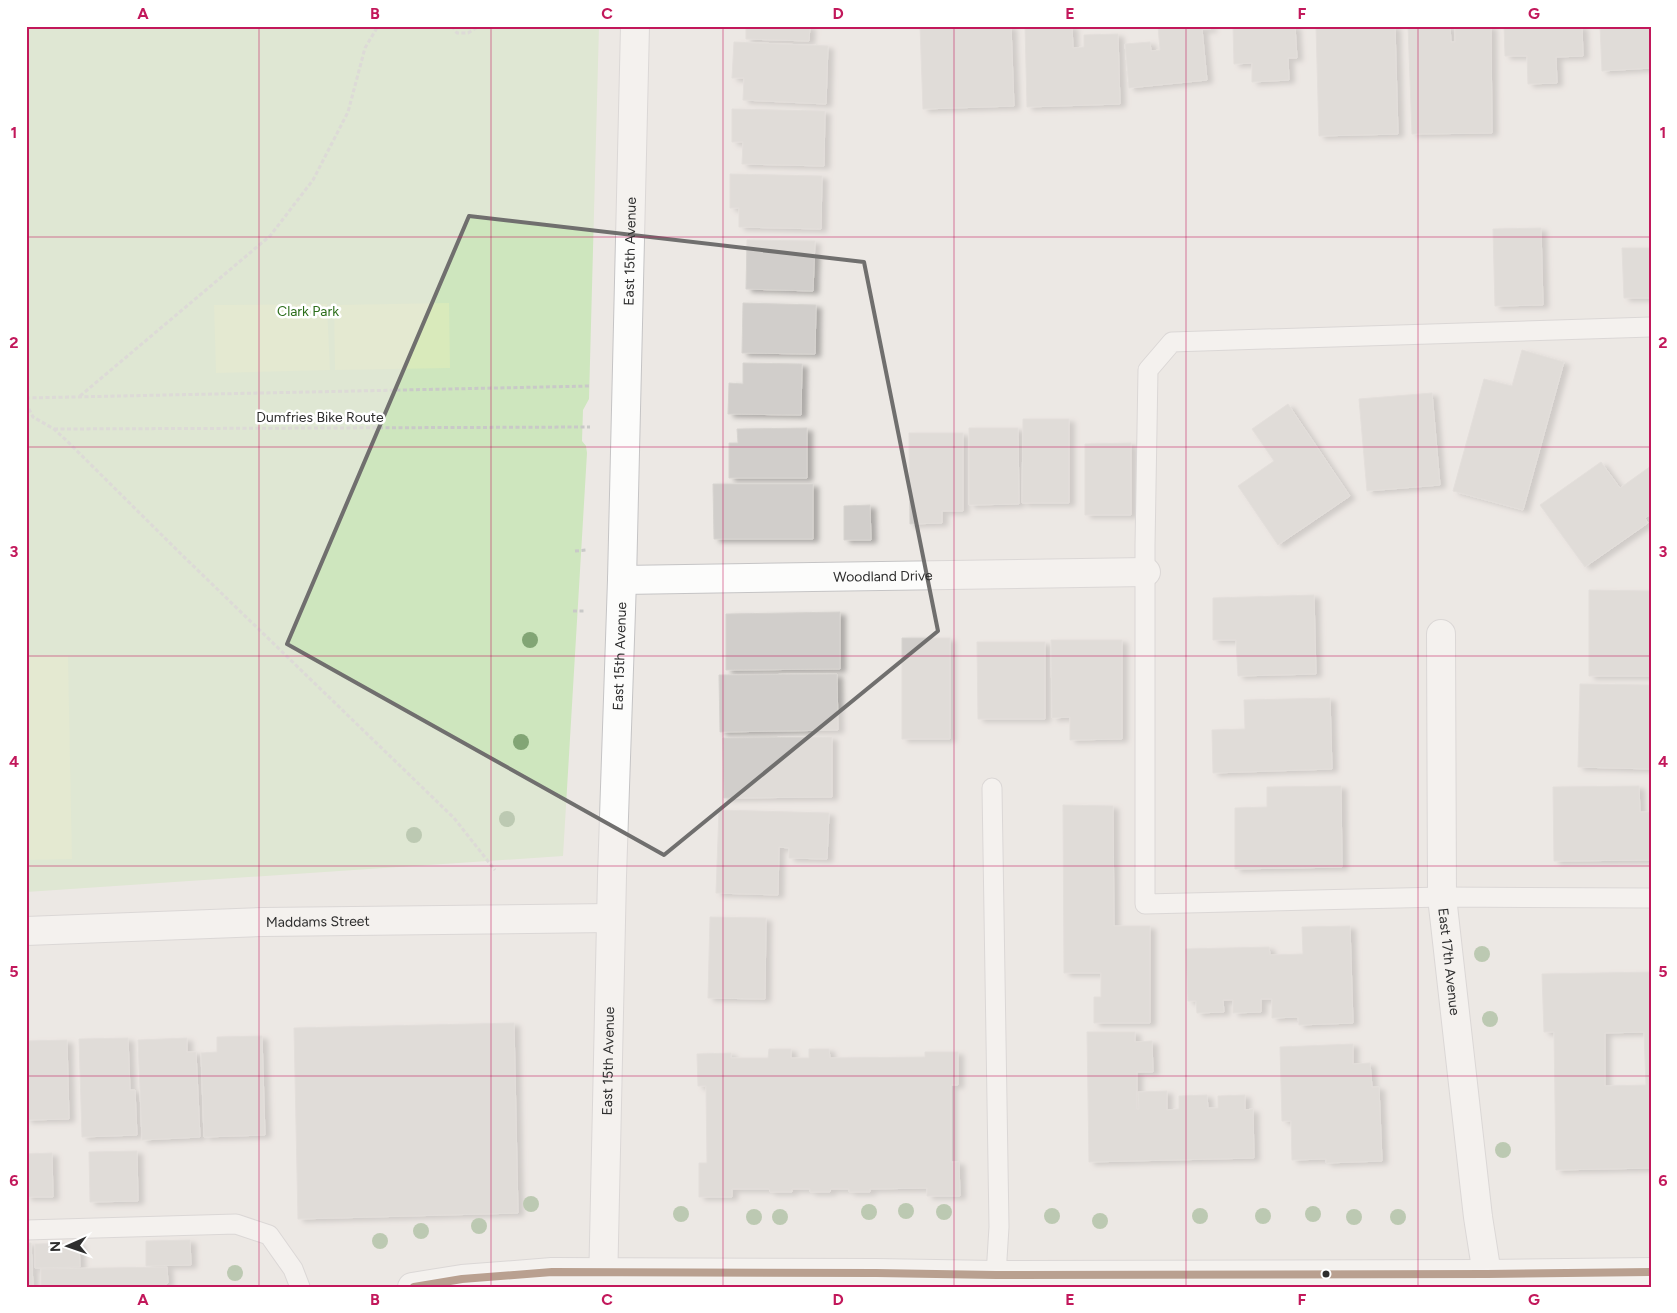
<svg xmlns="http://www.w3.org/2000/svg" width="1677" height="1313" font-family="Figtree,sans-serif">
	<defs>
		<filter id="shadow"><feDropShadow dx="5.5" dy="3" stdDeviation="2.5" flood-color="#0004"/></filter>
	</defs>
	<rect width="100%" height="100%" fill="#ece8e4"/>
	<path fill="#cee6be" d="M26,26H599L589,399L583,410L582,441L586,446L587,453L563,856L26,892Z"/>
	<path fill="#d9eabb" d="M449,303L450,368L335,370L334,305Z
		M327,304L330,370L216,373L214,305Z
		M68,656L72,859L26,860V657Z"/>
	<path fill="#d1cecb" stroke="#d7d4d0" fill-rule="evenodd" filter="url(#shadow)" d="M746,26H810L809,41L746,39Z
		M920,26H1011L1014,106L923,109Z
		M1025,26H1072L1073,48L1084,47V35L1118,34L1120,104L1027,107Z
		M1158,26H1211V29H1202L1207,80L1129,88L1125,44L1150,42L1151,51L1160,50Z
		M1233,26H1295L1297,58H1288L1289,80L1252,82V63L1234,64Z
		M1316,26H1395L1398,134L1319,136Z
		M1408,26H1450L1451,42H1455V26H1491L1492,133L1412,134Z
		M1504,26H1582L1583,56L1556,57L1557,83L1528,84L1527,56H1505Z
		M1600,26H1651V68L1602,71Z
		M734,42L828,46L826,104L743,100L744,78H732Z
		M732,109L825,111L824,166L742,164L743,142H732Z
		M730,174L822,176L821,229L739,227V208H730Z
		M1541,228L1543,305L1495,306L1493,229Z
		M747,240L815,241L813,291L746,289Z
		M1622,248H1651V298H1624Z
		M743,303L816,305L815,354L742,353Z
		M1522,350L1564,362L1523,510L1453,491L1484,379L1512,386Z
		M743,363L802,364L801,415L728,414L729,383L743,384Z
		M1432,393L1440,485L1367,491L1359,399Z
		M1288,404L1350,496L1278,545L1238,486L1274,461L1252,429Z
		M1023,419H1069V503H1022Z
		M807,428V478H729V443H738L737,429Z
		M969,428H1018L1019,504L969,505Z
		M909,433H963V511H942V523L910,524Z
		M1131,443V515H1085V444Z
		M1601,462L1620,488L1651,466V514L1645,518L1648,523L1585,567L1540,505Z
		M713,484H813V539H714Z
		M870,505L871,540H844V506Z
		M1589,590L1651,591V676H1589Z
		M1314,595L1316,674L1238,676L1236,640H1213V598Z
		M840,612V669L726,670V614Z
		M902,638H950V739H902Z
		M1051,640H1122V739L1070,740V717L1052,718Z
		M977,642H1045V719H978Z
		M837,674L838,730L720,732L719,675Z
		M1580,684L1651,685V769L1578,767Z
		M1330,698L1332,769L1213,773L1212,730L1245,729L1244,700Z
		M832,737V797L724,798L723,738Z
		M1341,786L1342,867L1235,869V808L1267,807V787Z
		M1639,786L1640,812H1651V860L1554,861L1553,787Z
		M1063,805L1113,806L1114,926H1150V1023H1094V997H1101V973H1064Z
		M719,810L829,813L827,859L789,858V848L779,847L778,895L716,893Z
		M710,917L766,918L765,999L708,998Z
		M1350,926L1353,1023L1299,1025L1298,1017L1272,1018V999H1261V1012L1233,1013V1000H1223L1224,1012L1197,1013L1196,1001H1188L1186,949L1269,947L1270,955L1303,954L1302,927Z
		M1651,972V1168L1556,1170L1554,1032H1544L1542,974ZM1644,1032L1646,1085L1605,1086V1033Z
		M514,1023L518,1213L298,1219L294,1028Z
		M1087,1032H1135V1042L1152,1041L1153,1072H1137V1109H1139L1138,1092L1167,1091V1110L1179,1109V1096L1207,1095L1208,1108H1218V1096L1245,1095V1110L1253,1109L1254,1158L1089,1162Z
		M262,1036L265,1135L204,1137L201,1053L217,1052V1037Z
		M128,1038L130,1090H135L137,1135L82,1137L79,1039Z
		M187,1038V1052H196L200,1137L142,1140L138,1040Z
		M67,1040L69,1119L26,1120V1041Z
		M1353,1044V1064L1370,1063L1372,1087H1379L1382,1161L1326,1163V1159L1292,1160L1291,1121H1282L1280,1047Z
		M769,1049H791V1058H809V1049H829L830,1058L925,1057V1052H958V1085H951V1162H959L960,1196H927V1188L870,1189V1192H849V1189H831L830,1192H810V1189H792V1192H770L769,1189H732V1197H699V1163H707L706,1086H698L697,1054L731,1053V1058H768Z
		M137,1151L138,1201L90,1202L89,1152Z
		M52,1153L53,1197H26V1154Z
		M190,1240L191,1265L146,1266V1241Z
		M26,1243H31L33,1287H26Z
		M79,1243L80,1267L35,1268V1244Z
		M167,1267L168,1283L162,1287H41V1269Z"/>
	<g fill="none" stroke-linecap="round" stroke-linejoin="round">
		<defs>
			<path id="service" d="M1651,327L1172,342L1148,370L1145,546V904L1442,897L1651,898
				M992,788L999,1227L996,1275
				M26,1230L236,1224L269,1235L293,1269L300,1287"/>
			<g id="minor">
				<path id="s1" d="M622,580L1146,572"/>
				<path id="s2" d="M1441,634L1442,897L1478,1217L1489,1287"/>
				<path id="s3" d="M26,931L263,922L611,918"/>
				<path id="s4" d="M603,1287L612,876L622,580L635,26"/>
			</g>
			<path id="secondary" d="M412,1287L462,1279L552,1272L876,1273L996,1275L1487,1274L1651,1272"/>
		</defs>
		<use href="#service" stroke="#c5c4c5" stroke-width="21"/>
		<use href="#minor" stroke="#c5c4c5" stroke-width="30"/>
		<use href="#secondary" stroke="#c5c4c5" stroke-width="30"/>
		<path stroke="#c9c9c8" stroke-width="3" stroke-dasharray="4 2.5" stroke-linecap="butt" d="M452,26L457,33H468L479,26
			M80,396L270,236L313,180L348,112L365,48L378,26
			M26,398L590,386
			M26,403L33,417L54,429L67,441L183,556L454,818L495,870
			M54,429L590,427
			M575,551L586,550
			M573,611H584"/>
		<use href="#service" stroke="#fcfcfb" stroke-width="19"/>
		<use href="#minor" stroke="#fcfcfb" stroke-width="28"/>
		<use href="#secondary" stroke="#fcfcfb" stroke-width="28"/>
		<defs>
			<path id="bus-1" d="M414,1287L462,1279L552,1272L876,1273L996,1275L1487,1274L1651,1272"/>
		</defs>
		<use href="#bus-1" stroke="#fff" stroke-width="11"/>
		<use href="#bus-1" stroke="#7a4b2a" stroke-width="8"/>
	</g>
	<g fill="#82a575">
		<circle cx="530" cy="640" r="8"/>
		<circle cx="521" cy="742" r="8"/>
		<circle cx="507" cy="819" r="8"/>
		<circle cx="414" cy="835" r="8"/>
		<circle cx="1482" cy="954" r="8"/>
		<circle cx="1490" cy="1019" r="8"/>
		<circle cx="1503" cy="1150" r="8"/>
		<circle cx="531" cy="1204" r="8"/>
		<circle cx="906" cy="1211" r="8"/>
		<circle cx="869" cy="1212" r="8"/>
		<circle cx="944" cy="1212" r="8"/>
		<circle cx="681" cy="1214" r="8"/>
		<circle cx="1313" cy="1214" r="8"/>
		<circle cx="1052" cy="1216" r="8"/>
		<circle cx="1200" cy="1216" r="8"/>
		<circle cx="1263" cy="1216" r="8"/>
		<circle cx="754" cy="1217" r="8"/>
		<circle cx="780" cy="1217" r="8"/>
		<circle cx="1354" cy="1217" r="8"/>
		<circle cx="1398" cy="1217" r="8"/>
		<circle cx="1100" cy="1221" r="8"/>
		<circle cx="479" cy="1226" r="8"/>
		<circle cx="421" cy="1231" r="8"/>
		<circle cx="380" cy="1241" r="8"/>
		<circle cx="235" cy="1273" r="8"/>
	</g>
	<path d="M0 0H1677V1313H0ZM469,216L864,262L938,631L664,855L287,644Z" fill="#ece8e4" fill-opacity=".55" fill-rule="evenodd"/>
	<path fill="none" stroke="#706f6e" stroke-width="4" stroke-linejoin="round" d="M469,216L864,262L938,631L664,855L287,644Z"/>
	<path fill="none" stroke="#c2185b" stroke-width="1" stroke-opacity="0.55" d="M259,26V1287M491,26V1287M723,26V1287M954,26V1287M1186,26V1287M1418,26V1287M26,237H1651M26,447H1651M26,656H1651M26,866H1651M26,1076H1651"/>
	<circle fill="#2e2e2e" stroke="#fff" stroke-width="2" cx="1326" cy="1274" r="4.5"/>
	<g text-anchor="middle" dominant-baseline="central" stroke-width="5" stroke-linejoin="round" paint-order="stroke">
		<g font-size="14" fill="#2e2e2e" stroke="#fff">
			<text stroke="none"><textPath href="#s4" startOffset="1036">East 15th Avenue</textPath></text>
			<text x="320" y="417">Dumfries Bike Route</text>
			<text stroke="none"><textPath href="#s1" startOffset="261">Woodland Drive</textPath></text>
			<text stroke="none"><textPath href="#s4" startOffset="631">East 15th Avenue</textPath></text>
			<text stroke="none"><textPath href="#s3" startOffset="292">Maddams Street</textPath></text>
			<text stroke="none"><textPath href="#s2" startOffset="328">East 17th Avenue</textPath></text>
			<text stroke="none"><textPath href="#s4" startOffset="226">East 15th Avenue</textPath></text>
		</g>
		<g font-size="14" fill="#2c6e1b" stroke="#fff">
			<text x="308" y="311">Clark Park</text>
		</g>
	</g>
	<rect width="1677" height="1313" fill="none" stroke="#ffffff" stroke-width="55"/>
	<g transform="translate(68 1246) rotate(268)" stroke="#ffffff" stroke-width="4" paint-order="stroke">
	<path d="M0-4L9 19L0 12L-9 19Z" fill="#2e2e2e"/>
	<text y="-8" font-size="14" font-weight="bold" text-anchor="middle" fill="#2e2e2e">N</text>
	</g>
	<rect x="28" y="28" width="1622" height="1258" fill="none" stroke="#c2185b" stroke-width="2"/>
	<g font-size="16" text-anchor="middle" font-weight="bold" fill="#c2185b">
		<text x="143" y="19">A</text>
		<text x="375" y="19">B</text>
		<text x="607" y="19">C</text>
		<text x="838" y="19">D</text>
		<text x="1070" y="19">E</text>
		<text x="1302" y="19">F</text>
		<text x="1534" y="19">G</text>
		<text x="14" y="138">1</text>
		<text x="1663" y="138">1</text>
		<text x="14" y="348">2</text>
		<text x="1663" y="348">2</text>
		<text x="14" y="557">3</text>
		<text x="1663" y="557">3</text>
		<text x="14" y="767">4</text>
		<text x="1663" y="767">4</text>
		<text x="14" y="977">5</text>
		<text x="1663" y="977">5</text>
		<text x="14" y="1186">6</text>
		<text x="1663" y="1186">6</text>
		<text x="143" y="1305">A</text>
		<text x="375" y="1305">B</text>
		<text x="607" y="1305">C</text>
		<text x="838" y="1305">D</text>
		<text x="1070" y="1305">E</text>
		<text x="1302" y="1305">F</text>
		<text x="1534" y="1305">G</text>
	</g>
</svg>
